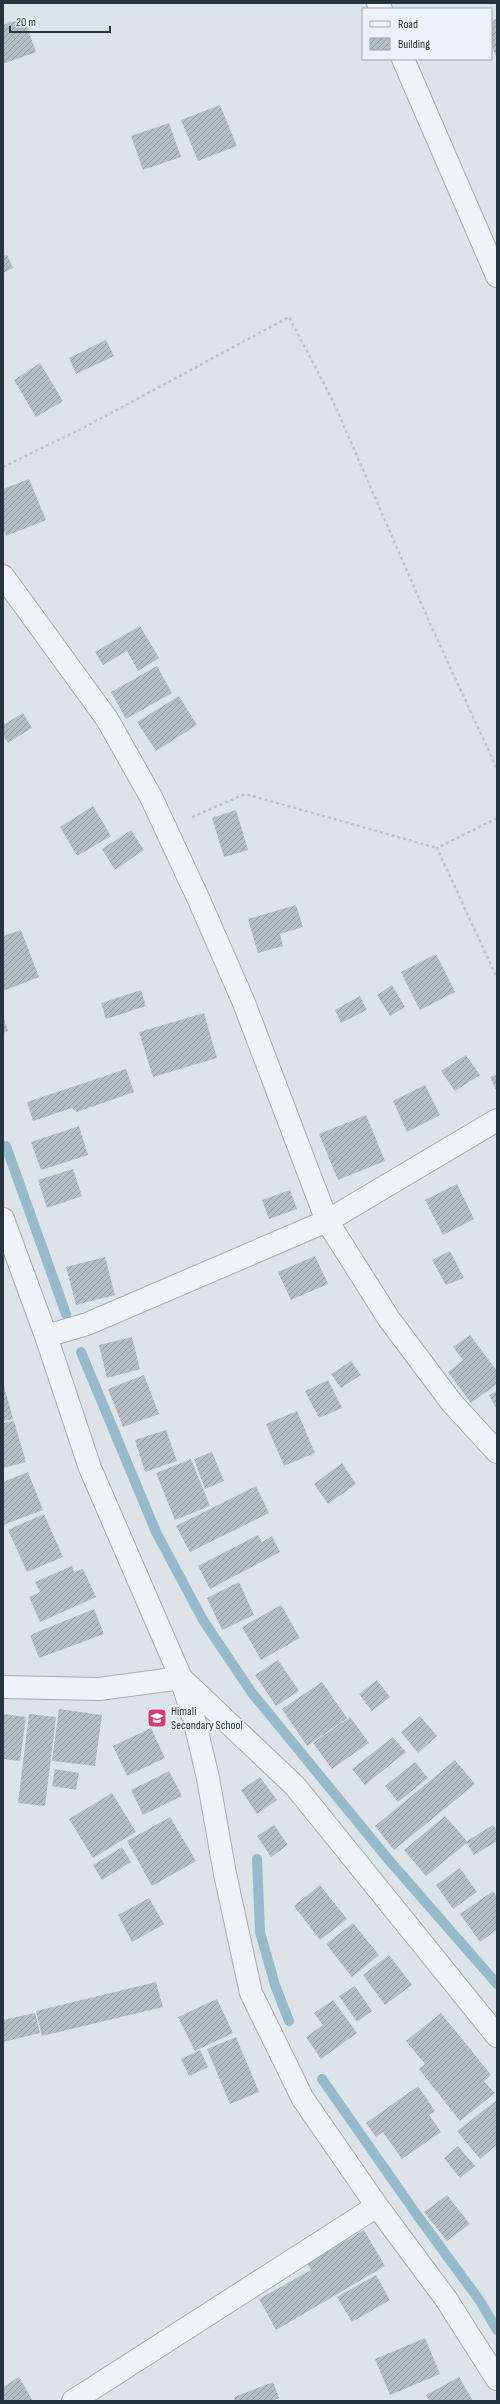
<svg xmlns="http://www.w3.org/2000/svg" width="500" height="2404" font-family="'Sofia Sans Condensed',sans-serif">
	<defs>
		<pattern id="building-hatch" width="6" height="6" patternUnits="userSpaceOnUse"><rect width="6" height="6" fill="#b4bec5"/><path d="M-1 1l2-2M0 6l6-6M5 7l2-2" fill="none" stroke="#929ba1"/></pattern>
	</defs>
	<rect width="100%" height="100%" fill="#dde4e8"/>
	<g fill="none" stroke-linecap="round" stroke-linejoin="round">
		<path stroke="#96baca" stroke-width="10" d="M6,1146L66,1314
			M81,1352L156,1532L203,1620L252,1693L388,1859L497,1984
			M257,1859L260,1932L275,1985L289,2021
			M322,2079L417,2215L480,2301L497,2330"/>
	</g>
	<path fill="url(#building-hatch)" d="M24,18L36,52L3,64V25Z
		M497,18V59L491,44V21Z
		M220,105L237,146L198,161L181,120Z
		M169,123L181,157L143,170L131,136Z
		M7,255L13,268L3,273V256Z
		M106,340L114,356L76,374L69,358Z
		M40,363L63,401L36,417L14,380Z
		M29,479L46,520L6,536L3,527V489Z
		M140,626L159,658L138,671L127,651L103,665L95,652Z
		M157,666L172,693L126,719L111,692Z
		M179,696L197,725L156,751L137,722Z
		M23,713L32,728L8,743L3,735V725Z
		M93,806L111,836L77,856L60,827Z
		M236,810L248,850L224,857L212,818Z
		M131,830L144,850L115,870L102,849Z
		M296,905L303,927L280,934L283,946L258,953L248,919Z
		M21,930L39,977L3,991V936Z
		M436,954L455,992L420,1010L401,972Z
		M392,985L405,1007L390,1016L377,995Z
		M141,990L146,1006L106,1019L101,1003Z
		M360,996L367,1010L341,1023L335,1010Z
		M204,1013L217,1058L153,1077L139,1032Z
		M3,1016L8,1031L3,1033Z
		M466,1055L480,1075L455,1091L441,1071Z
		M126,1069L134,1092L77,1112L72,1108L33,1121L27,1102Z
		M497,1074V1092L490,1077Z
		M425,1085L440,1115L407,1132L393,1101Z
		M366,1115L385,1161L338,1180L319,1134Z
		M79,1126L88,1155L41,1170L31,1142Z
		M73,1169L82,1196L47,1208L38,1180Z
		M457,1184L474,1219L443,1235L425,1200Z
		M290,1190L297,1209L269,1219L262,1200Z
		M450,1251L464,1278L446,1285L432,1260Z
		M315,1256L328,1284L291,1300L278,1272Z
		M105,1257L115,1295L76,1305L66,1267Z
		M470,1335L497,1371V1384L471,1403L448,1372L463,1360L453,1347Z
		M132,1337L140,1369L107,1378L99,1345Z
		M351,1361L361,1375L341,1388L331,1374Z
		M144,1375L159,1414L123,1427L108,1389Z
		M328,1380L342,1408L319,1418L305,1391Z
		M3,1382L13,1419L3,1421Z
		M497,1391V1410L489,1395Z
		M297,1411L315,1453L284,1466L266,1424Z
		M14,1421L26,1462L3,1468V1423Z
		M166,1430L177,1461L145,1472L135,1440Z
		M212,1452L224,1481L205,1489L194,1459Z
		M191,1459L210,1506L175,1520L156,1473Z
		M342,1463L356,1484L328,1504L314,1484Z
		M28,1472L43,1510L3,1525V1482Z
		M256,1486L269,1513L190,1552L176,1526Z
		M44,1514L63,1557L27,1572L8,1530Z
		M258,1535L262,1542L272,1536L280,1552L210,1589L198,1566Z
		M72,1566L74,1572L83,1569L96,1597L40,1622L29,1597L40,1592L35,1582Z
		M239,1582L254,1615L222,1630L207,1598Z
		M281,1605L300,1638L261,1660L242,1627Z
		M94,1609L104,1634L39,1658L30,1635Z
		M278,1660L299,1691L276,1706L255,1675Z
		M377,1680L390,1697L372,1711L359,1694Z
		M322,1682L347,1718L307,1746L282,1709Z
		M59,1709L102,1715L95,1766L52,1761Z
		M3,1714L26,1717L20,1761L3,1759Z
		M29,1714L56,1717L45,1806L18,1803Z
		M420,1716L437,1736L418,1753L401,1732Z
		M350,1717L369,1743L332,1769L313,1743Z
		M151,1728L165,1758L127,1776L113,1746Z
		M393,1737L406,1752L365,1785L352,1769Z
		M455,1760L475,1784L394,1850L375,1826Z
		M415,1762L428,1778L398,1802L385,1786Z
		M55,1769L79,1773L76,1790L52,1786Z
		M169,1771L182,1796L143,1815L131,1790Z
		M260,1777L277,1800L257,1814L241,1790Z
		M112,1793L136,1832L93,1858L69,1819Z
		M445,1816L467,1841L493,1825L497,1831V1841L474,1855L467,1843L426,1876L404,1850Z
		M170,1817L196,1861L152,1886L127,1841Z
		M274,1825L288,1845L271,1857L257,1836Z
		M122,1847L131,1862L102,1880L93,1865Z
		M460,1868L477,1892L453,1909L436,1885Z
		M320,1885L347,1919L320,1940L294,1906Z
		M493,1891L497,1897V1930L480,1942L460,1914Z
		M149,1898L164,1924L132,1942L118,1915Z
		M353,1923L379,1955L352,1977L326,1944Z
		M389,1955L412,1985L385,2005L363,1975Z
		M156,1982L163,2007L42,2036L36,2011Z
		M355,1986L372,2011L357,2022L339,1996Z
		M217,1999L233,2033L195,2051L178,2017Z
		M333,2000L357,2033L321,2059L306,2037L323,2025L314,2013Z
		M35,2013L40,2033L3,2042V2020Z
		M441,2013L491,2075L484,2081L495,2093L460,2121L419,2069L425,2064L406,2041Z
		M236,2037L259,2092L230,2104L207,2049Z
		M200,2050L208,2067L189,2076L181,2059Z
		M418,2086L435,2111L429,2115L441,2132L402,2159L383,2132L376,2137L366,2123Z
		M497,2100V2145L480,2159L457,2131Z
		M458,2146L475,2166L460,2178L444,2158Z
		M447,2195L470,2224L447,2241L424,2212Z
		M364,2230L385,2266L276,2330L259,2299L311,2270L307,2263Z
		M376,2275L390,2300L352,2322L337,2297Z
		M425,2338L440,2374L390,2395L375,2359Z
		M19,2377L33,2401H3V2387Z
		M459,2377L473,2401H429L426,2395Z
		M273,2382L279,2398L272,2401H235L234,2397Z"/>
	<g fill="none" stroke-linecap="round" stroke-linejoin="round">
		<defs>
			<path id="street" d="M378,3L381,9
				M403,59L497,276
				M3,576L107,719L151,797L199,900L244,1003L327,1221L389,1319L452,1403L497,1452
				M3,1219L46,1336L90,1468L181,1678L195,1723L208,1778L225,1874L251,1993L303,2099L377,2206L446,2299L497,2379
				M46,1336L87,1324L327,1221L497,1120
				M3,1687L99,1689L181,1678L295,1786L497,2036
				M73,2401L377,2206"/>
		</defs>
		<use href="#street" stroke="#a2acb2" stroke-width="24"/>
		<path stroke="#bbc1c6" stroke-width="2.5" stroke-dasharray="3 3" stroke-linecap="butt" d="M3,467L85,427L289,317L333,401L428,619L497,769
			M192,817L245,794L437,848
			M497,818L437,848L497,978"/>
		<use href="#street" stroke="#f0f3f6" stroke-width="22"/>
	</g>
	<defs>
		<symbol id="school-square" viewBox="-11 -11 22 22"><rect x="-9" y="-9" width="18" height="18" rx="4" fill="#d53a71" stroke="#edf2f6"/><path d="M0-5L7-2L0 1L-7-2ZM-4 1L0 2.5L4 1V4Q0 6-4 4Z" fill="#fff"/></symbol>
	</defs>
	<g fill-rule="evenodd">
		<use href="#school-square" x="146" y="1707" width="22" height="22"/>
	</g>
	<g text-anchor="middle" dominant-baseline="central" stroke-width="3.5" stroke-linejoin="round" paint-order="stroke">
		<g font-size="12" fill="#26343f" stroke="#edf2f6" text-anchor="start">
			<text x="171" y="1711">Himali<tspan x="171" dy="14">Secondary School</tspan></text>
		</g>
	</g>
	<rect width="500" height="2404" fill="none" stroke="#26343f" stroke-width="8"/>
	<rect x="362" y="8" width="130" height="52" fill="#edf2f6" stroke="#9da6ad"/>
	<rect x="370" y="21" width="20" height="6" fill="#f0f3f6" stroke="#9da6ad"/>
	<text x="398" y="28" font-size="12" fill="#26343f">Road</text>
	<rect x="370" y="38" width="20" height="12" fill="url(#building-hatch)" stroke="#9da6ad"/>
	<text x="398" y="48" font-size="12" fill="#26343f">Building</text>
	<path d="M10 26v6h100v-6" fill="none" stroke="#26343f" stroke-width="2"/>
	<text x="16" y="26" font-size="12" fill="#26343f" stroke="#edf2f6" stroke-width="3" paint-order="stroke">20 m</text>
</svg>
